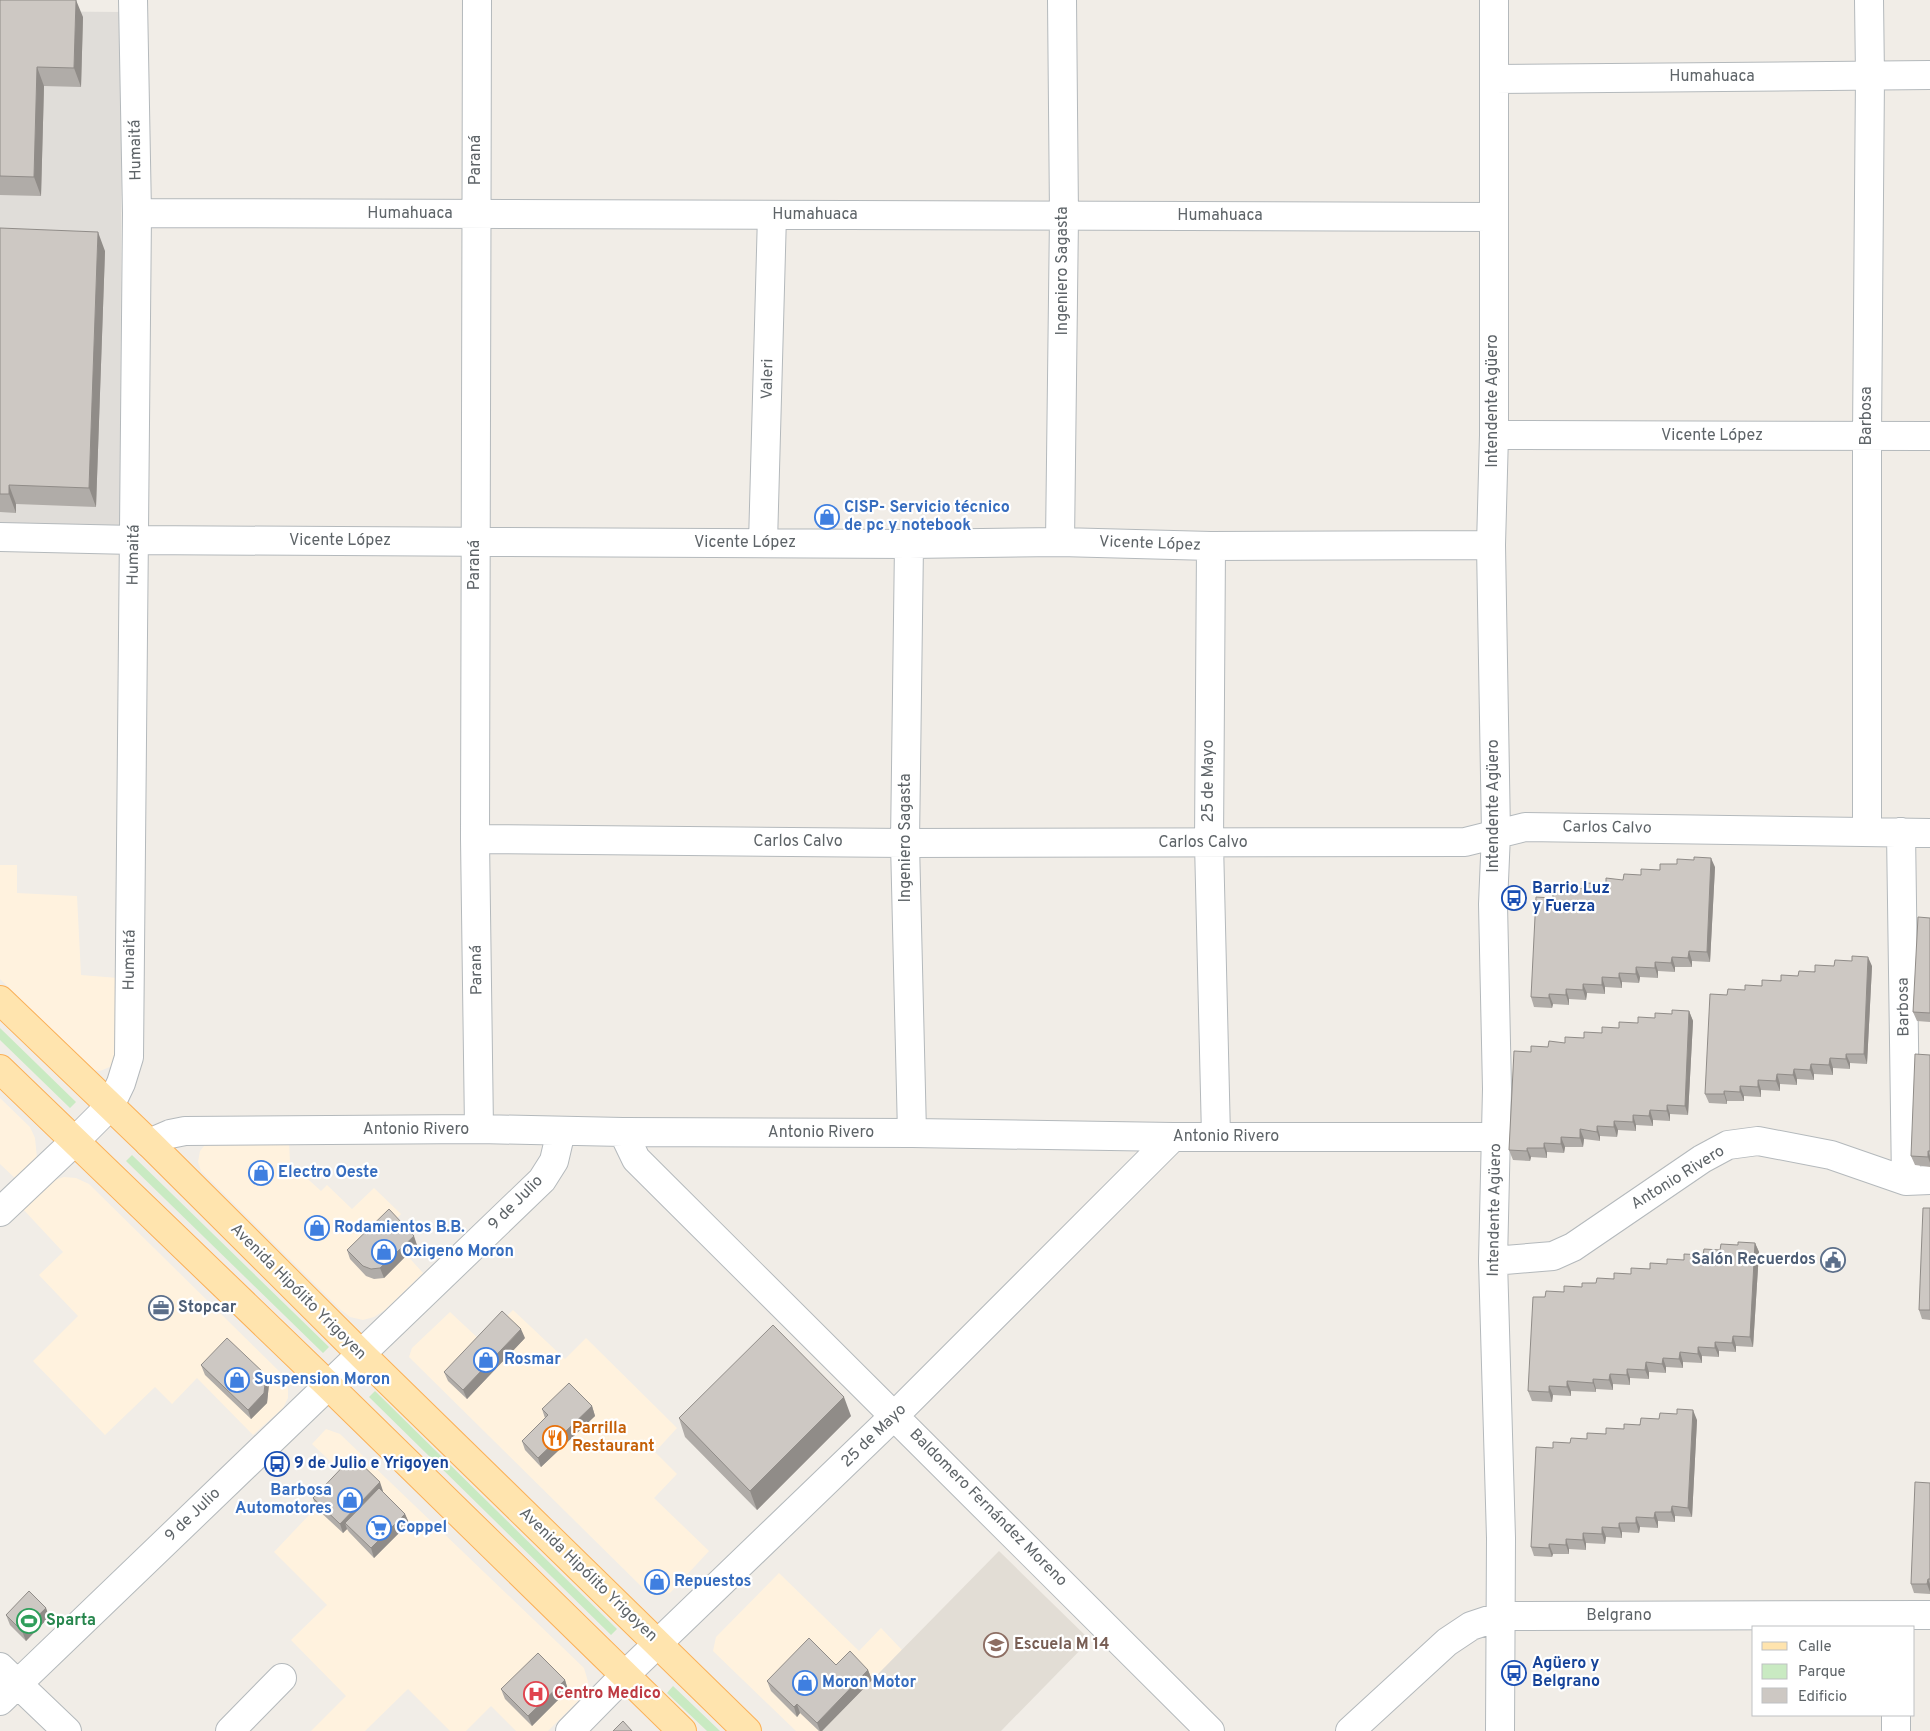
<svg xmlns="http://www.w3.org/2000/svg" width="1930" height="1731" font-family="Overpass,sans-serif">
	<rect width="100%" height="100%" fill="#f1ede7"/>
	<path fill="#fff2de" d="M0,865H17V893L77,896L81,975L118,978L121,1051L112,1066L100,1071L93,1070L0,979Z
		M0,1098L30,1127L35,1138L37,1158L33,1166L18,1181L0,1164Z
		M216,1140L289,1141L290,1163L321,1191L327,1185L352,1209L374,1188L401,1214L385,1231L423,1273L385,1310L374,1317L363,1320L350,1317L341,1310L201,1171L198,1162L200,1151L204,1146Z
		M64,1177L76,1178L89,1184L286,1378L288,1386V1398L283,1408L253,1435L197,1378L172,1404L155,1387L105,1435L33,1361L78,1316L39,1275L63,1252L22,1208L44,1187L54,1180Z
		M513,1310L565,1359L586,1338L677,1428L655,1452L677,1474L654,1498L709,1551L670,1593L651,1596L409,1357L412,1348L450,1312L481,1341Z
		M326,1429L340,1434L584,1668L589,1685L583,1696L548,1731H516L491,1706L466,1731H450L408,1689L365,1731H311L346,1696L291,1640L327,1605L274,1552L346,1476L312,1444Z
		M779,1573L859,1651L881,1628L902,1650L822,1731H796L713,1651L716,1637Z"/>
	<path fill="#e0ddd9" d="M0,11L122,12L120,525L0,524Z"/>
	<path fill="#e2ddd5" d="M999,1551L1090,1640L1001,1731H822Z"/>
	<path fill="#c9eac2" d="M0,1028L76,1102L70,1108L0,1040Z
		M132,1155L329,1347L323,1353L126,1161Z
		M375,1391L617,1629L611,1635L369,1397Z
		M673,1686L720,1731H707L667,1693Z"/>
	<g fill="none" stroke-linecap="round" stroke-linejoin="round">
		<defs>
			<path id="minor" d="M477,0L475,839L479,1129
				M1494,0V435L1491,545L1496,834L1493,904L1497,1089L1493,1261L1501,1538L1500,1731
				M1494,79L1930,75
				M137,213L1494,217
				M1494,435L1930,436
				M0,537L134,540L909,544L1060,542L1211,546L1491,545
				M1060,542L1064,216L1062,0
				M763,543L772,215
				M909,544L905,843L912,1133
				M1211,546L1209,843L1216,1136
				M1867,831V436L1870,76L1869,0
				M1901,832L1906,1181
				M475,839L905,843L1465,842L1525,827L1930,833
				M623,1132L636,1159L1210,1731
				M149,1143L170,1134L185,1131L479,1129L623,1132L912,1133L1173,1137H1496
				M0,1212L74,1142L110,1106L121,1083L129,1057L137,213L133,0
				M1493,1261L1553,1256L1573,1247L1702,1159L1728,1145L1758,1141L1831,1155L1906,1181L1930,1180
				M0,1667L67,1731
				M0,1701C180,1527 362,1355 542,1180L554,1161L561,1131
				M230,1731L282,1678
				M570,1731L625,1675L895,1415L1173,1137
				M1350,1731L1447,1642L1471,1626L1501,1616L1930,1615
				M1896,1731V1715"/>
			<path id="major" d="M0,1000L149,1143L362,1355L747,1731
				M0,1069L329,1386L682,1731"/>
		</defs>
		<use href="#minor" stroke="#b4b9bc" stroke-width="30"/>
		<use href="#major" stroke="#fbb057" stroke-width="30"/>
		<use href="#minor" stroke="#fff" stroke-width="28"/>
		<use href="#major" stroke="#ffe4ae" stroke-width="28"/>
	</g>
	<path fill="#b0aca8" d="M0,0L83,17L81,87L44,86L41,196L0,195Z
		M0,228L105,251L96,507L16,504V513L0,512Z
		M1715,867L1710,962L1692,961V967H1675V972L1658,971V978L1640,977L1639,983L1622,982V988L1605,987V994L1587,993L1586,1000L1569,999V1005L1553,1004L1552,1008L1534,1007L1531,997L1553,898L1660,870Z
		M1930,918V1022L1917,1021L1913,1012Z
		M1834,966H1872L1867,1064L1850,1063V1069L1833,1068V1075L1814,1074V1080L1797,1079V1085L1780,1084V1091L1761,1090V1097L1744,1096V1101H1727V1104L1709,1103L1705,1094L1727,995Z
		M1689,1011L1693,1021L1688,1115L1670,1114V1121L1653,1120V1126L1636,1125V1131L1618,1130L1617,1137L1600,1136V1141L1584,1139L1583,1147H1565L1564,1153L1547,1152V1158L1531,1157L1530,1161L1513,1160L1509,1150L1531,1052L1619,1028L1655,1018L1672,1014Z
		M1930,1055V1167L1915,1165L1911,1156Z
		M1930,1208V1320L1922,1319L1919,1310Z
		M1755,1243L1759,1252L1753,1347L1736,1346V1352L1719,1351V1357L1702,1356V1363L1683,1362V1368L1666,1367V1373L1649,1372V1379L1630,1378V1385L1613,1384V1390L1596,1389V1392L1571,1391V1396L1553,1395L1552,1402L1532,1401L1528,1391L1545,1297L1738,1245Z
		M417,1245L384,1278L374,1279L366,1276L350,1259L347,1250Z
		M525,1338L467,1399L448,1381L444,1372Z
		M201,1365L269,1384L267,1403L251,1419L205,1375Z
		M592,1406L595,1416L541,1467L525,1450L522,1441L545,1418L542,1409Z
		M851,1416L757,1510L685,1437L679,1418Z
		M1659,1419L1697,1420L1692,1517L1675,1516V1522L1658,1521V1528L1640,1527L1639,1533L1622,1532V1538L1606,1537L1605,1544L1586,1543V1550L1569,1549V1554H1553L1552,1557L1534,1556L1531,1547L1553,1448Z
		M1930,1483V1594L1914,1593L1911,1584Z
		M383,1492L405,1514L409,1523L374,1558L349,1532L347,1529L343,1533L316,1508L313,1498Z
		M46,1608L49,1617L26,1641L10,1625L6,1615Z
		M836,1665L868,1670L872,1680L822,1731H819L800,1713L797,1717L771,1691L767,1681Z
		M565,1680L568,1690L532,1726L505,1699L501,1689Z"/>
	<path fill="#908c88" d="M76,0L83,17L81,87L74,68Z
		M37,67L44,86L41,196L34,177Z
		M98,232L105,251L96,507L89,488Z
		M9,485L16,504V513L9,494Z
		M1711,858L1715,867L1710,962L1707,952Z
		M1689,951L1692,961V967L1688,958Z
		M1672,957L1675,967V972L1671,963Z
		M1868,957L1872,966L1867,1064L1864,1054Z
		M1655,962L1658,971V978L1655,968Z
		M1636,967L1640,977L1639,983L1636,974Z
		M1619,973L1622,982V988L1619,978Z
		M1602,977L1605,987V994L1602,985Z
		M1583,984L1587,993L1586,1000L1583,990Z
		M1566,989L1569,999V1005L1566,995Z
		M1549,994L1553,1004L1552,1008L1549,998Z
		M1689,1011L1693,1021L1688,1115L1685,1106Z
		M1846,1054L1850,1063V1069L1846,1059Z
		M1830,1058L1833,1068V1075L1829,1065Z
		M1811,1064L1814,1074V1080L1810,1070Z
		M1794,1069L1797,1079V1085L1793,1075Z
		M1777,1074L1780,1084V1091L1776,1081Z
		M1758,1080L1761,1090V1097L1758,1087Z
		M1740,1086L1744,1096V1101L1740,1092Z
		M1724,1091L1727,1101V1104L1724,1094Z
		M1667,1105L1670,1114V1121L1667,1111Z
		M1650,1110L1653,1120V1126L1649,1116Z
		M1633,1115L1636,1125V1131L1633,1122Z
		M1614,1121L1618,1130L1617,1137L1614,1127Z
		M1597,1126L1600,1136V1141L1597,1132Z
		M1580,1129L1584,1139L1583,1147L1580,1138Z
		M1561,1137L1565,1147L1564,1153L1561,1144Z
		M1544,1143L1547,1152V1158L1544,1148Z
		M1527,1148L1531,1157L1530,1161L1527,1151Z
		M1928,1151L1930,1156V1163L1928,1157Z
		M414,1236L417,1245L384,1278L380,1268Z
		M1755,1243L1759,1252L1753,1347L1750,1337Z
		M521,1329L525,1338L467,1399L463,1390Z
		M1733,1336L1736,1346V1352L1732,1343Z
		M1715,1342L1719,1351V1357L1715,1348Z
		M1698,1347L1702,1356V1363L1698,1354Z
		M1680,1352L1683,1362V1368L1679,1359Z
		M1663,1358L1666,1367V1373L1662,1364Z
		M1646,1362L1649,1372V1379L1645,1370Z
		M1627,1369L1630,1378V1385L1627,1375Z
		M1610,1374L1613,1384V1390L1609,1380Z
		M266,1375L269,1384L267,1403L251,1419L248,1410Z
		M1593,1379L1596,1389V1392L1593,1383Z
		M1567,1381L1571,1391V1396L1567,1387Z
		M1549,1386L1553,1395L1552,1402L1549,1392Z
		M844,1397L851,1416L757,1510L750,1491Z
		M592,1406L595,1416L541,1467L538,1458Z
		M1693,1410L1697,1420L1692,1517L1688,1508Z
		M380,1482L383,1491L345,1523L347,1529L343,1533L340,1524Z
		M1672,1506L1675,1516V1522L1671,1512Z
		M1655,1512L1658,1521V1528L1654,1518Z
		M405,1514L409,1523L374,1558L371,1548Z
		M1636,1517L1640,1527L1639,1533L1636,1523Z
		M1619,1523L1622,1532V1538L1619,1528Z
		M1602,1527L1606,1537L1605,1544L1602,1534Z
		M1583,1533L1586,1543V1550L1583,1540Z
		M1566,1539L1569,1549V1554L1566,1545Z
		M1549,1544L1553,1554L1552,1557L1549,1548Z
		M1928,1579L1930,1584V1592L1927,1584Z
		M46,1608L49,1617L26,1641L22,1631Z
		M868,1670L872,1680L822,1731H820L817,1723Z
		M565,1680L568,1690L532,1726L528,1716Z
		M797,1704L800,1713L797,1717L794,1707Z"/>
	<path fill="#cdc8c3" stroke="#908c88" d="M0,0H76L74,68L37,67L34,177L0,176Z
		M0,228L98,232L89,488L9,485V494H0Z
		M1694,857L1711,858L1707,952L1689,951L1688,958L1672,957L1671,963L1655,962V968L1636,967V974L1619,973V978L1602,977V985L1583,984V990L1566,989V995L1549,994V998L1531,997L1536,897L1553,898V892L1570,894L1571,888L1587,889V883L1606,884V878L1623,880L1624,874L1641,875V869L1660,870V864H1677V859L1694,860Z
		M1918,917L1930,918V1013L1913,1012Z
		M1852,956L1868,957L1864,1054H1846V1059L1830,1058L1829,1065L1811,1064L1810,1070L1794,1069L1793,1075L1777,1074L1776,1081L1758,1080V1087L1740,1086V1092L1724,1091V1094H1705L1710,994L1727,995L1728,989L1745,990V985L1762,986V980L1781,981V975L1798,976L1799,971L1815,972V965L1834,966L1835,960L1852,961Z
		M1672,1010L1689,1011L1685,1106L1667,1105V1111L1650,1110L1649,1116L1633,1115V1122L1614,1121V1127L1597,1126V1132L1580,1129V1138L1561,1137V1144L1544,1143V1148H1527V1151L1509,1150L1514,1051L1531,1052V1046L1548,1047L1549,1041L1565,1043V1037L1584,1038V1032L1602,1033V1027L1619,1028V1022L1638,1023V1017L1655,1018V1013L1672,1014Z
		M1915,1054L1930,1055V1151H1928V1157L1911,1156Z
		M1923,1208H1930V1310H1919Z
		M389,1209L414,1236L380,1268L371,1269L363,1266L347,1250Z
		M1738,1242L1755,1243L1750,1337L1733,1336L1732,1343L1715,1342V1348L1698,1347V1354L1680,1352L1679,1359L1663,1358L1662,1364L1646,1362L1645,1370L1627,1369V1375L1610,1374L1609,1380L1593,1379V1383L1567,1381V1387L1549,1386V1392L1528,1391L1533,1297H1545L1546,1291L1564,1292V1286L1582,1287V1283H1596L1597,1278L1614,1279V1273L1631,1274V1268L1650,1269V1263L1667,1264V1259L1684,1260V1254L1703,1255L1704,1249L1720,1250L1721,1244L1738,1245Z
		M502,1311L521,1329L463,1390L444,1372Z
		M773,1325L844,1397L750,1491L679,1418Z
		M227,1338L266,1375L264,1393L248,1410L201,1365Z
		M569,1383L592,1406L538,1458L522,1441L548,1415L542,1409Z
		M1677,1409L1693,1410L1688,1508L1672,1506L1671,1512H1655L1654,1518L1636,1517V1523H1619V1528L1602,1527V1534L1583,1533V1540L1566,1539V1545L1549,1544V1548L1531,1547L1536,1447L1553,1448V1442L1570,1443L1571,1438L1587,1439V1433L1606,1434V1428L1624,1429V1424L1640,1425L1641,1418L1659,1419L1660,1413L1677,1414Z
		M353,1456L380,1482L340,1524L313,1498Z
		M1915,1482L1930,1483V1579H1928L1927,1584H1911Z
		M379,1488L405,1514L371,1548L345,1523Z
		M29,1591L46,1608L22,1631L6,1615Z
		M809,1638L836,1665L850,1651L868,1670L817,1723L797,1704L794,1707L767,1681Z
		M538,1653L565,1680L528,1716L501,1689Z
		M623,1721L632,1731H613Z"/>
	<defs>
		<symbol id="shop-ring" viewBox="-11 -11 22 22"><circle r="9.5" fill="#fff" stroke="#3f7fe0" stroke-width="1.5"/><path d="M-5-2.5h2.3a2.7 3.5 0 0 1 5.4 0H5L5.5 6h-11ZM-1.5-2.5h3a1.5 2.3 0 0 0-3 0Z" fill="#3f7fe0"/></symbol>
		<symbol id="bus-ring" viewBox="-11 -11 22 22"><circle r="9.5" fill="#fff" stroke="#1a4fb4" stroke-width="1.5"/><path d="M-5-6H5V4H4V6H2V4H-2V6H-4V4H-5ZM-3.5-4V0h7V-4ZM-3.5 1.2v1.5H-2V1.2ZM2 1.2v1.5H3.5V1.2Z" fill="#1a4fb4"/></symbol>
		<symbol id="civic-ring" viewBox="-11 -11 22 22"><circle r="9.5" fill="#fff" stroke="#5c6f8a" stroke-width="1.5"/><path d="M-.6-6.5H3V-4.5H.6V-3L4-1V1h2V6H-6V1h2V-1L-.6-3ZM-1.2 2.5V6h2.4V2.5Z" fill="#5c6f8a"/></symbol>
		<symbol id="office-ring" viewBox="-11 -11 22 22"><circle r="9.5" fill="#fff" stroke="#5c6f8a" stroke-width="1.5"/><path d="M-6-3h4V-5.5h4V-3h4V5H-6ZM-1-4.5V-3h2v-1.5ZM-6 0V1H6V0Z" fill="#5c6f8a"/></symbol>
		<symbol id="restaurant-ring" viewBox="-11 -11 22 22"><circle r="9.5" fill="#fff" stroke="#e8710a" stroke-width="1.5"/><path d="M-5-6h1v4h1v-4h1v4h1v-4h1v5L-1.5 .5V6h-2V.5L-5-1ZM5-6V6H3V1.5H1.5Q1.5-4 5-6Z" fill="#e8710a"/></symbol>
		<symbol id="supermarket-ring" viewBox="-11 -11 22 22"><circle r="9.5" fill="#fff" stroke="#3f7fe0" stroke-width="1.5"/><path d="M-6-5.5h2.5l.6 2H6L4.5 2H-2.5L-4.4-4H-6ZM-1.5 3.2a1.3 1.3 0 1 0 .1 0ZM3 3.2a1.3 1.3 0 1 0 .1 0Z" fill="#3f7fe0"/></symbol>
		<symbol id="stadium-ring" viewBox="-11 -11 22 22"><circle r="9.5" fill="#fff" stroke="#2e9e5b" stroke-width="1.5"/><path d="M0-5a6.5 5 0 1 0 0 10a6.5 5 0 1 0 0-10ZM-3.5-1.8h7v3.6h-7Z" fill="#2e9e5b"/></symbol>
		<symbol id="school-ring" viewBox="-11 -11 22 22"><circle r="9.5" fill="#fff" stroke="#8d6e63" stroke-width="1.5"/><path d="M0-5L7-2L0 1L-7-2ZM-4 1L0 2.5L4 1V4Q0 6-4 4Z" fill="#8d6e63"/></symbol>
		<symbol id="hospital-ring" viewBox="-11 -11 22 22"><circle r="9.5" fill="#fff" stroke="#e0444e" stroke-width="1.5"/><path d="M-5-5h3v3.5h4V-5h3V5h-3V1.5h-4V5h-3Z" fill="#e0444e"/></symbol>
	</defs>
	<g fill-rule="evenodd">
		<use href="#shop-ring" x="813" y="503" width="28" height="28"/>
		<use href="#bus-ring" x="1500" y="884" width="28" height="28"/>
		<use href="#shop-ring" x="247" y="1159" width="28" height="28"/>
		<use href="#shop-ring" x="303" y="1214" width="28" height="28"/>
		<use href="#shop-ring" x="370" y="1238" width="28" height="28"/>
		<use href="#civic-ring" x="1819" y="1246" width="28" height="28"/>
		<use href="#office-ring" x="147" y="1294" width="28" height="28"/>
		<use href="#shop-ring" x="472" y="1346" width="28" height="28"/>
		<use href="#shop-ring" x="223" y="1366" width="28" height="28"/>
		<use href="#restaurant-ring" x="541" y="1424" width="28" height="28"/>
		<use href="#bus-ring" x="263" y="1450" width="28" height="28"/>
		<use href="#shop-ring" x="336" y="1486" width="28" height="28"/>
		<use href="#supermarket-ring" x="365" y="1514" width="28" height="28"/>
		<use href="#shop-ring" x="643" y="1568" width="28" height="28"/>
		<use href="#stadium-ring" x="15" y="1607" width="28" height="28"/>
		<use href="#school-ring" x="982" y="1631" width="28" height="28"/>
		<use href="#bus-ring" x="1500" y="1659" width="28" height="28"/>
		<use href="#shop-ring" x="791" y="1669" width="28" height="28"/>
		<use href="#hospital-ring" x="522" y="1680" width="28" height="28"/>
	</g>
	<g text-anchor="middle" dominant-baseline="central" stroke-width="4.5" stroke-linejoin="round" paint-order="stroke">
		<g font-size="16" fill="#5e6468" stroke="#fff">
			<text x="1712" y="77">Humahuaca</text>
			<text transform="translate(136 150) rotate(-91)">Humaitá</text>
			<text transform="translate(476 160) rotate(-90)">Paraná</text>
			<text x="410" y="214">Humahuaca</text>
			<text x="815" y="215">Humahuaca</text>
			<text x="1220" y="216">Humahuaca</text>
			<text transform="translate(1063 271) rotate(-90)">Ingeniero Sagasta</text>
			<text transform="translate(768 379) rotate(-89)">Valeri</text>
			<text transform="translate(1493 401) rotate(-90)">Intendente Agüero</text>
			<text transform="translate(1867 416) rotate(-90)">Barbosa</text>
			<text x="1712" y="436">Vicente López</text>
			<text x="340" y="541">Vicente López</text>
			<text x="745" y="543">Vicente López</text>
			<text transform="translate(1150 544) rotate(2)">Vicente López</text>
			<text transform="translate(134 555) rotate(-89)">Humaitá</text>
			<text transform="translate(475 565) rotate(-90)">Paraná</text>
			<text transform="translate(1209 781) rotate(-90)">25 de Mayo</text>
			<text transform="translate(1494 806) rotate(-90)">Intendente Agüero</text>
			<text transform="translate(1607 828) rotate(1)">Carlos Calvo</text>
			<text transform="translate(906 838) rotate(-90)">Ingeniero Sagasta</text>
			<text x="798" y="842">Carlos Calvo</text>
			<text x="1203" y="843">Carlos Calvo</text>
			<text transform="translate(130 960) rotate(-89)">Humaitá</text>
			<text transform="translate(477 970) rotate(-91)">Paraná</text>
			<text transform="translate(1904 1007) rotate(-91)">Barbosa</text>
			<text x="416" y="1130">Antonio Rivero</text>
			<text x="821" y="1133">Antonio Rivero</text>
			<text x="1226" y="1137">Antonio Rivero</text>
			<text transform="translate(1678 1178) rotate(-32)">Antonio Rivero</text>
			<text transform="translate(516 1203) rotate(-45)">9 de Julio</text>
			<text transform="translate(1495 1210) rotate(-89)">Intendente Agüero</text>
			<text transform="translate(298 1292) rotate(45)">Avenida Hipólito Yrigoyen</text>
			<text transform="translate(874 1436) rotate(-44)">25 de Mayo</text>
			<text transform="translate(988 1508) rotate(45)">Baldomero Fernández Moreno</text>
			<text transform="translate(193 1515) rotate(-44)">9 de Julio</text>
			<text transform="translate(588 1575) rotate(44)">Avenida Hipólito Yrigoyen</text>
			<text x="1619" y="1616">Belgrano</text>
		</g>
		<g font-size="16" font-weight="bold" fill="#366cbe" stroke="#fff" text-anchor="start">
			<text x="844" y="508">CISP- Servicio técnico<tspan x="844" dy="18">de pc y notebook</tspan></text>
			<text x="278" y="1173">Electro Oeste</text>
			<text x="334" y="1228">Rodamientos B.B.</text>
			<text x="402" y="1252">Oxigeno Moron</text>
			<text x="504" y="1360">Rosmar</text>
			<text x="254" y="1380">Suspension Moron</text>
			<text x="332" y="1491" text-anchor="end">Barbosa<tspan x="332" dy="18">Automotores</tspan></text>
			<text x="396" y="1528">Coppel</text>
			<text x="674" y="1582">Repuestos</text>
			<text x="822" y="1683">Moron Motor</text>
		</g>
		<g font-size="16" font-weight="bold" fill="#164399" stroke="#fff" text-anchor="start">
			<text x="1532" y="889">Barrio Luz<tspan x="1532" dy="18">y Fuerza</tspan></text>
			<text x="294" y="1464">9 de Julio e Yrigoyen</text>
			<text x="1532" y="1664">Agüero y<tspan x="1532" dy="18">Belgrano</tspan></text>
		</g>
		<g font-size="16" font-weight="bold" fill="#4e5e75" stroke="#fff" text-anchor="end">
			<text x="1816" y="1260">Salón Recuerdos</text>
			<text x="178" y="1308" text-anchor="start">Stopcar</text>
		</g>
		<g font-size="16" font-weight="bold" fill="#c56008" stroke="#fff" text-anchor="start">
			<text x="572" y="1429">Parrilla<tspan x="572" dy="18">Restaurant</tspan></text>
		</g>
		<g font-size="16" font-weight="bold" fill="#27864d" stroke="#fff" text-anchor="start">
			<text x="46" y="1621">Sparta</text>
		</g>
		<g font-size="16" font-weight="bold" fill="#785e54" stroke="#fff" text-anchor="start">
			<text x="1014" y="1645">Escuela M 14</text>
		</g>
		<g font-size="16" font-weight="bold" fill="#be3a42" stroke="#fff" text-anchor="start">
			<text x="554" y="1694">Centro Medico</text>
		</g>
	</g>
	<rect x="1752" y="1626" width="162" height="90" fill="#ffffff" stroke="#bfc1c3"/>
	<rect x="1762" y="1642" width="25" height="8" fill="#ffe4ae" stroke="#bfc1c3"/>
	<text x="1798" y="1651" font-size="15" fill="#5e6468">Calle</text>
	<rect x="1762" y="1664" width="25" height="15" fill="#c9eac2" stroke="#bfc1c3"/>
	<text x="1798" y="1676" font-size="15" fill="#5e6468">Parque</text>
	<rect x="1762" y="1688" width="25" height="15" fill="#cdc8c3" stroke="#bfc1c3"/>
	<text x="1798" y="1701" font-size="15" fill="#5e6468">Edificio</text>
</svg>
